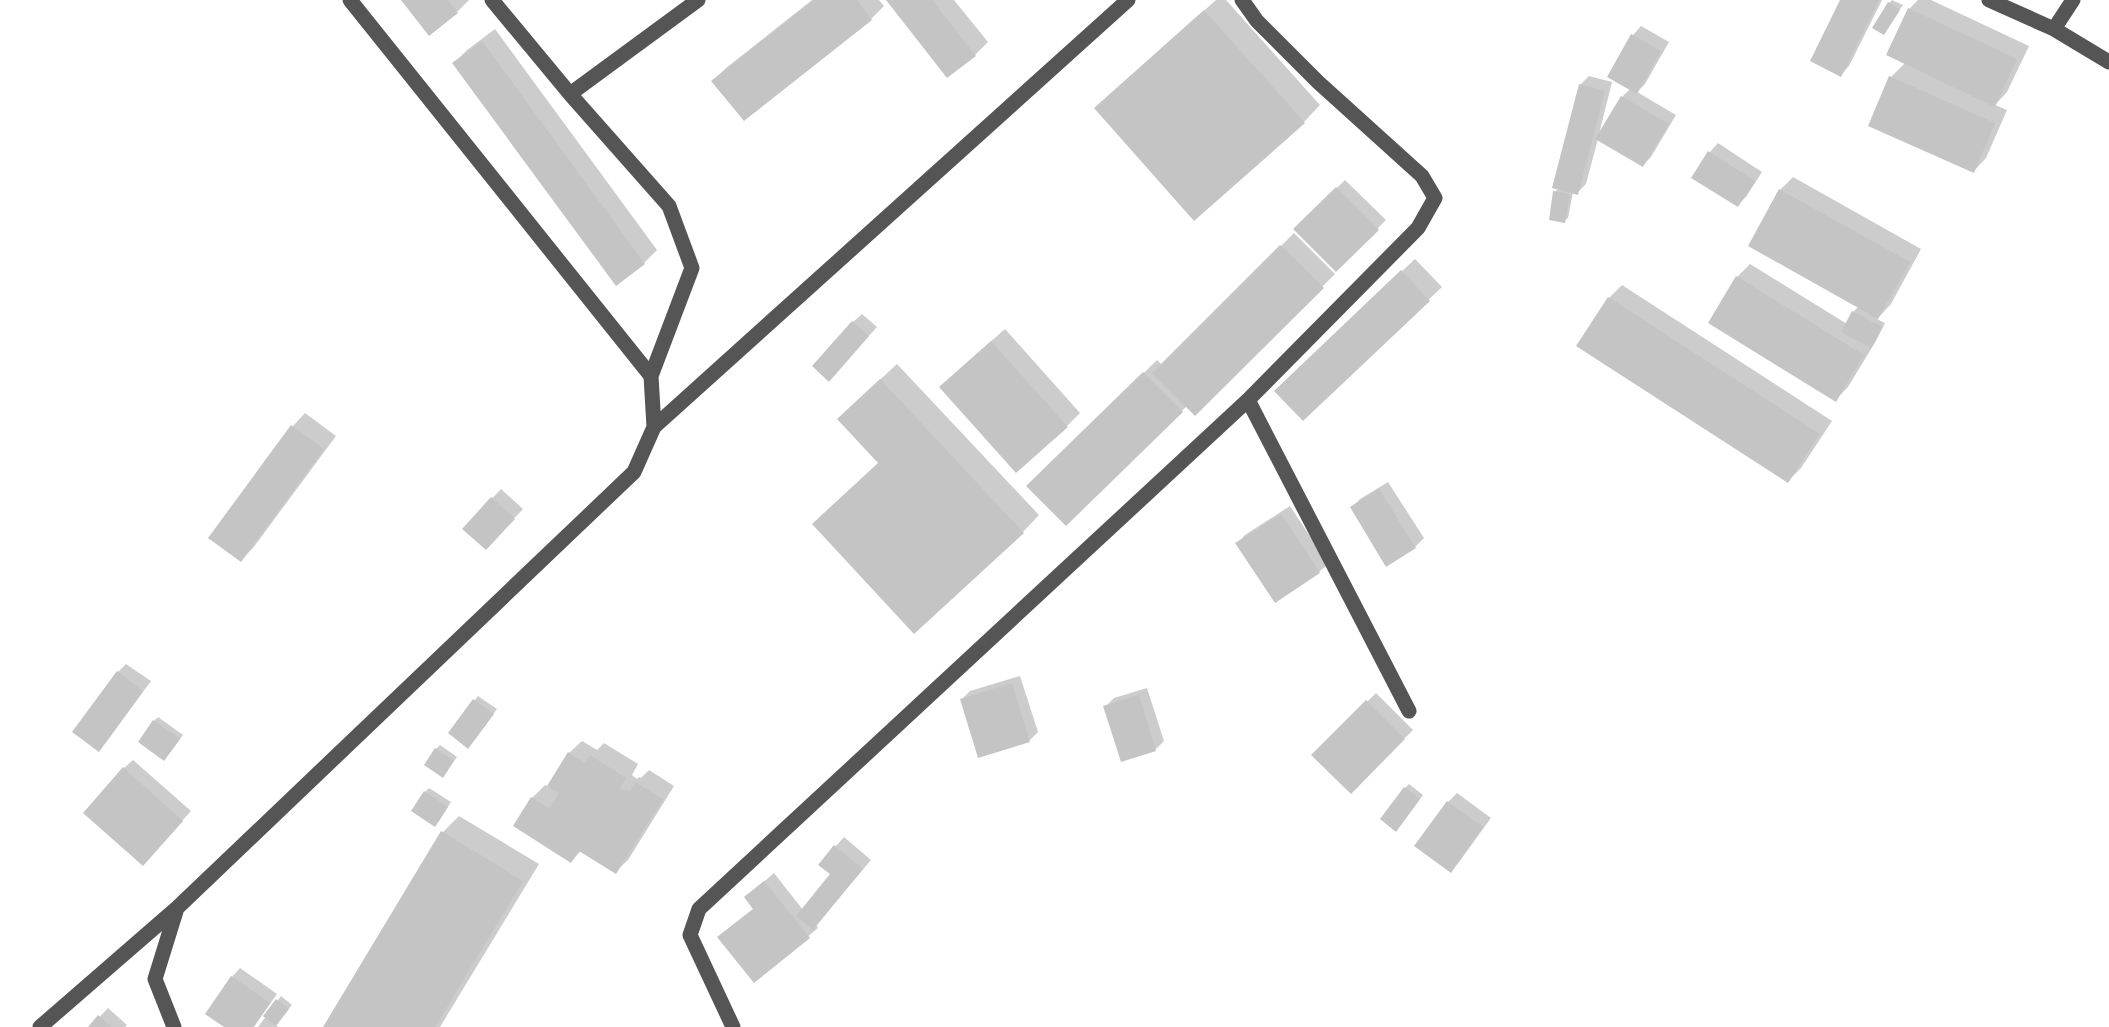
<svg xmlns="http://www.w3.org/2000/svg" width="2109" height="1027" font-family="'IBM Plex Sans',sans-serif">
	<rect width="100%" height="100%" fill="#fff"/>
	<path fill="#0003" d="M403,0H469L457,12Z
		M812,0H879L884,6L871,19L744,119L713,81L726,68Z
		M888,0H954L988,42L975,55Z
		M1216,0H1226L1320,105L1304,122L1113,92Z
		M1841,0H1882L1849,66L1841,75Z
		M1892,0L1903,5L1884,33L1889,3Z
		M1918,0H1931L2029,46L2007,92L1995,105L2007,110L1986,158L1974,171L1891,77L1905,63L1909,9Z
		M1641,26L1669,42L1645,84L1637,92L1676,115L1651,157L1643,165L1598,139L1586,184L1577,193L1573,192L1568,218L1564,221L1555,192L1559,188L1580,85L1589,76L1612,82L1599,134L1622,97L1630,89L1633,35Z
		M495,29L657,250L644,263L616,284L454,63L467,50Z
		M1718,143L1762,172L1746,197L1737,205L1693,178L1710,152Z
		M1793,177L1921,249L1891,304L1877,319L1885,323L1876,341L1848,387L1835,400L1737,277L1750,264L1847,324L1853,312L1859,306L1780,190Z
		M1345,180L1386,220L1336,270L1295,229Z
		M1294,233L1335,274L1195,414L1187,406L1066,524L1029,486L1157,360L1162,365Z
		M1415,259L1442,287L1303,419L1289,378Z
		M1622,285L1832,421L1801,468L1788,481L1609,298Z
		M862,314L877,327L837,371L853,322Z
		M1005,329L1080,413L1067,426L954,374Z
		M897,364L1039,515L1023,532L879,462L855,403Z
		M305,413L336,436L253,548L241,560L210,537L293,426Z
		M1388,482L1424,538L1415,547L1351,508L1360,499Z
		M501,489L523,509L494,540L464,528Z
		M1290,506L1328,564L1319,572L1237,544L1245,535Z
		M126,664L151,681L107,741L99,750L118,672Z
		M1020,676L1038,732L1029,741L961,700L970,691Z
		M1147,688L1164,741L1155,750L1105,707L1114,698Z
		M1376,693L1413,730L1351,792L1314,755Z
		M478,696L497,709L472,743L450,733Z
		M158,717L183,735L168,755L154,721Z
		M582,741L597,750L604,743L638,764L632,775L637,779L639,777L641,778L649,770L674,786L628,860L615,872L581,851L571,861L515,826L533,797L545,785L549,787L569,753Z
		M440,745L457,757L443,776L436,749Z
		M133,760L191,811L151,856L124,768Z
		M1409,784L1423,795L1400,826L1405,788Z
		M429,788L451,802L439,821L425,792Z
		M1457,793L1491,818L1459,862L1451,871L1416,846L1448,802Z
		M459,816L539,864L440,1027H325L443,832Z
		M844,837L871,860L816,925L818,928L754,981L728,929L755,908L746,897L774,873L803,910L833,874L820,864Z
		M240,968L277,994L254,1027H226L232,977Z
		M281,996L292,1005L275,1025L279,1027H258Z
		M108,1008L127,1025L125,1027H90Z"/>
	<path fill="#c4c4c4" d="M401,0H448L458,13L429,36Z
		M814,0H857L872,20L744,121L711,81Z
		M886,0H932L976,56L947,78Z
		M1840,0H1879L1841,77L1810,61Z
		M1888,2L1900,10L1884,35L1872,28Z
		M1908,8L2017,59L1995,107L1886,55Z
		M1204,10L1305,123L1194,221L1094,108Z
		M1631,34L1661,51L1637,94L1607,77Z
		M482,41L645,264L616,286L452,63Z
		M1889,76L1995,123L1974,173L1868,126Z
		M1579,84L1605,91L1578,195L1552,188Z
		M1621,96L1669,124L1643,167L1595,139Z
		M1708,151L1755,181L1738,207L1691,178Z
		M1336,187L1379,230L1336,272L1293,229Z
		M1779,189L1910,262L1878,319L1748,246Z
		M1553,191L1570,194L1565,223L1549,220Z
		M1280,245L1324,288L1195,416L1152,373Z
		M1401,270L1430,301L1303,421L1274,391Z
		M1736,276L1864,355L1836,402L1708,323Z
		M1608,297L1820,434L1788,483L1576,346Z
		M1852,311L1882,327L1871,348L1841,332Z
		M852,321L869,336L829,382L812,366Z
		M991,341L1068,427L1016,473L939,387Z
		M1143,372L1183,412L1066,526L1026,486Z
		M880,379L1024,533L914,634L812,524L878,463L837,419Z
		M291,425L324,449L241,562L208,538Z
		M1379,489L1416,548L1386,567L1350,507Z
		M491,497L515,519L486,550L462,529Z
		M1281,514L1320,573L1275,603L1235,543Z
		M117,671L143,691L99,752L72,732Z
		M1012,683L1030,742L978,758L960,699Z
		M1139,695L1156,751L1121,762L1103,706Z
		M473,699L494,714L468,749L448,733Z
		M1366,700L1405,739L1351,794L1311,755Z
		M153,720L180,739L164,761L138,742Z
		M435,748L454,761L443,778L424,765Z
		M568,752L585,763L590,755L626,778L620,789L624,791L625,789L630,791L635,782L663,799L616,874L579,851L571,863L513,826L531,797L549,808L559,793L547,786Z
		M123,767L183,821L143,866L83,813Z
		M1404,787L1420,799L1396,832L1380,819Z
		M424,791L448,807L435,827L411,811Z
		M1447,801L1483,827L1451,873L1414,846Z
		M441,831L523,881L435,1027H323Z
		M834,845L863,869L813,930L796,916L830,874L818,865Z
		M764,881L810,938L754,983L717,937L753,909L744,897Z
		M231,976L270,1003L253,1027H224L205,1014Z
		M276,999L289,1009L276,1026L263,1016Z
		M98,1015L112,1027H88Z"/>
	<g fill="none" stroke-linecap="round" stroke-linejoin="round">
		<path stroke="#555" stroke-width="15" d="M492,0L570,94L669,206L692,268L651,376
			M1989,0L2054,29L2109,62
			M2054,29L2073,0
			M570,94L698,0
			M1248,400L1409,711
			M654,427L1128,0
			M40,1027L177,908
			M174,1027L155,979L177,908L634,472L654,427L651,376L350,0
			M733,1027L690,935L699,909L1248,400L1418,228L1435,198L1422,176L1318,82L1257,21L1242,0"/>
	</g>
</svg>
